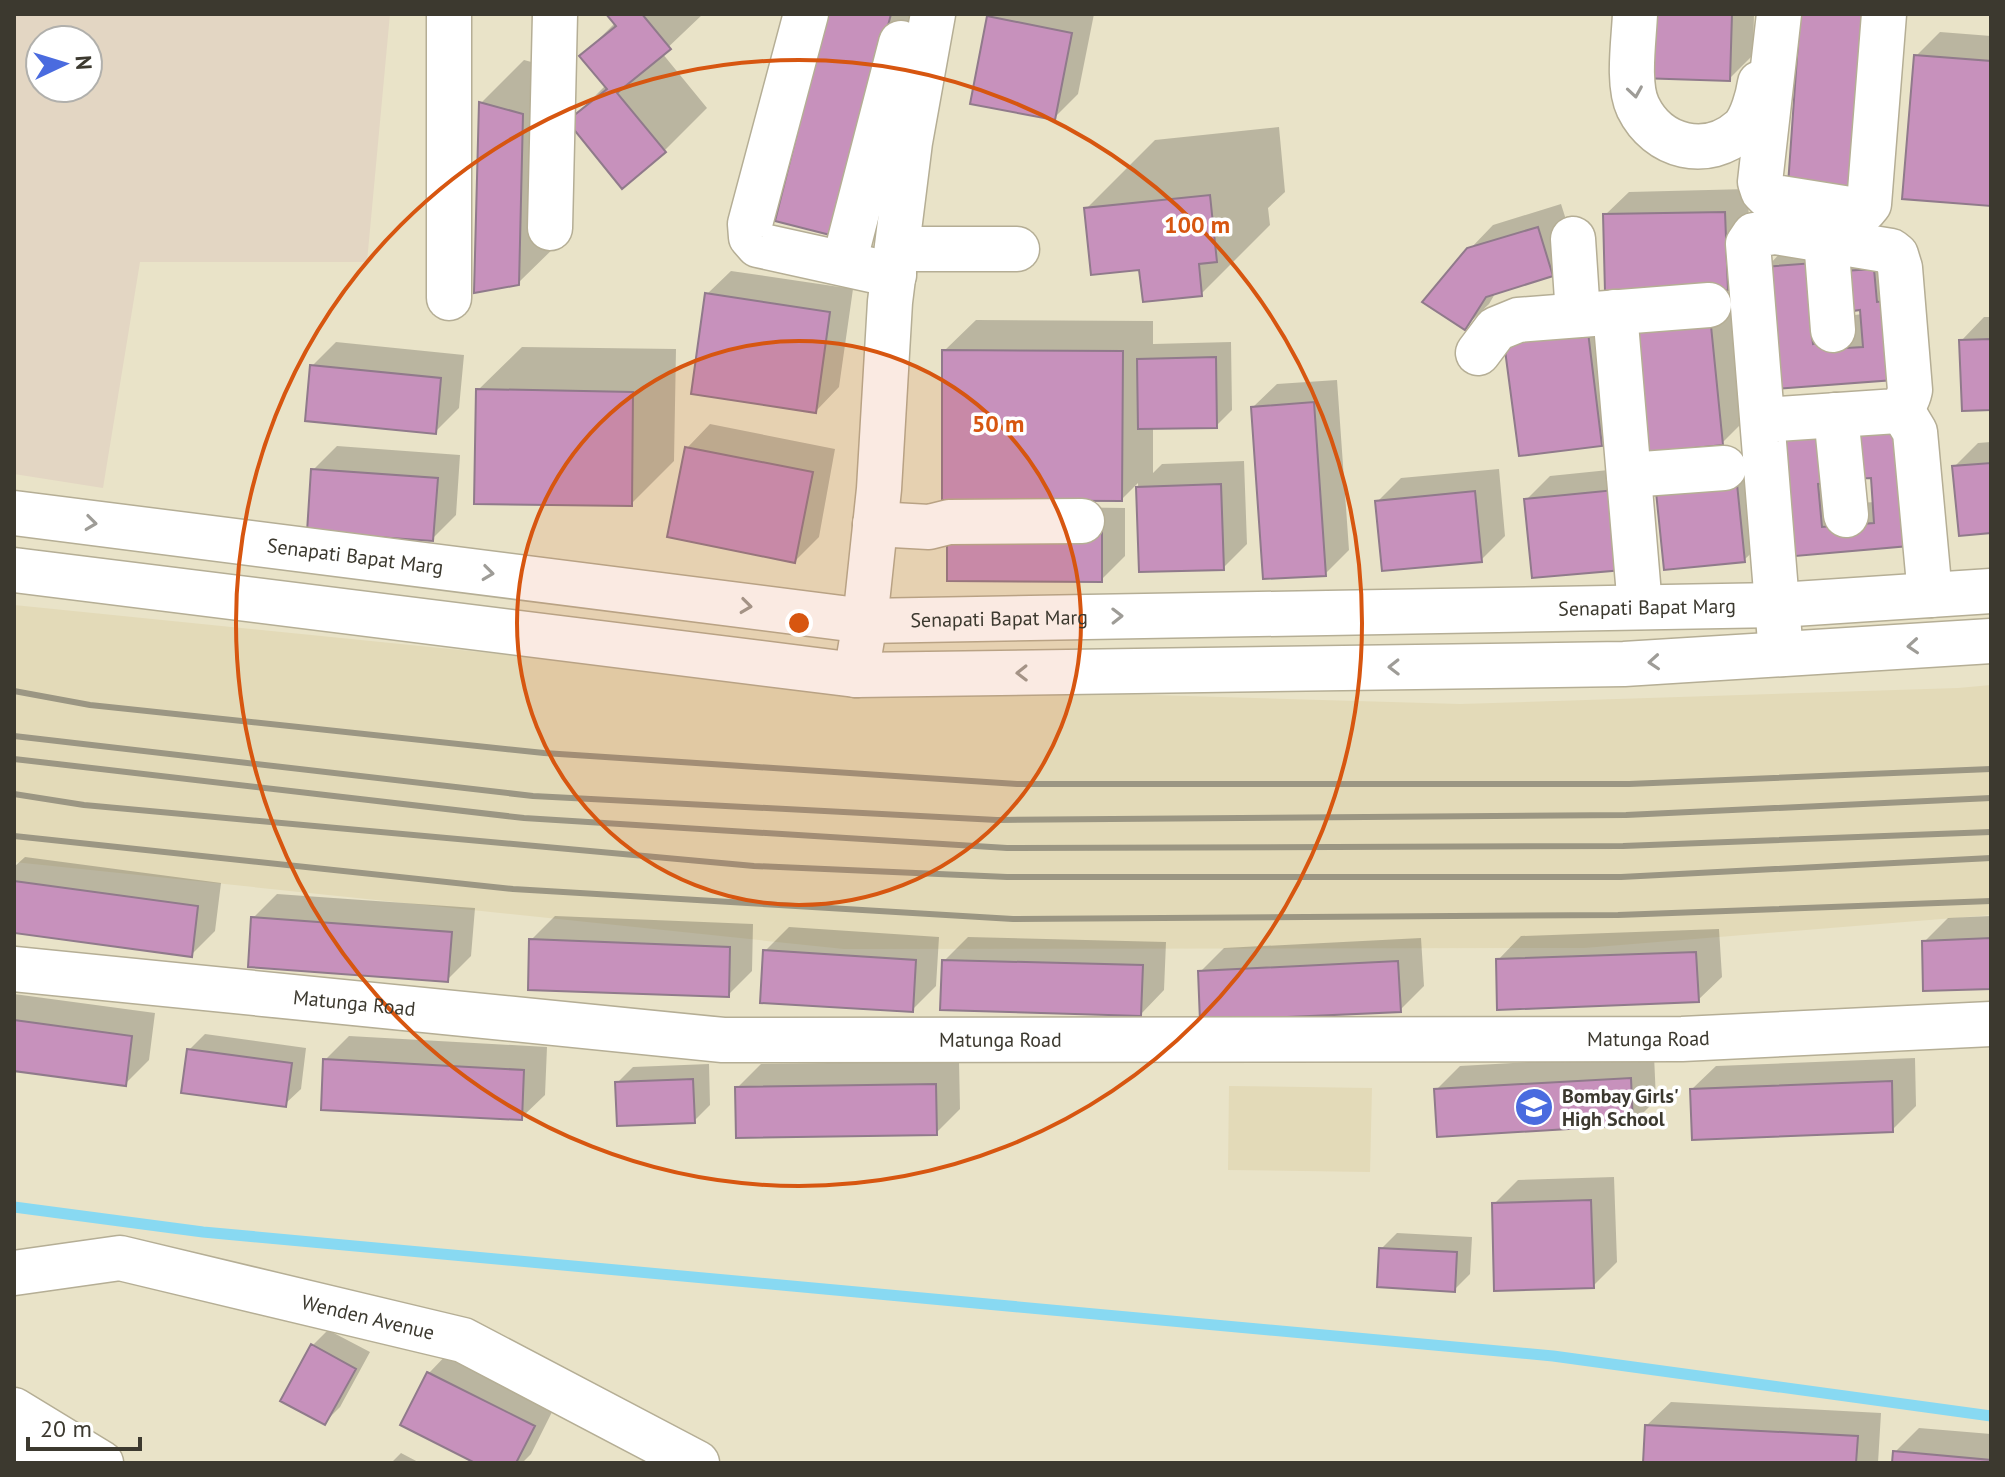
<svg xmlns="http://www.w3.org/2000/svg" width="2005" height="1477" font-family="'PT Sans',sans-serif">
	<rect width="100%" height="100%" fill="#e9e3c8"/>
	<path fill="#e3d6c3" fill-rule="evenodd" d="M14,14H390L367,262H140L103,488L14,474ZM40,40H88V88H40Z"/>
	<path fill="#e3dab8" d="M14,605L807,685L1460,704L1958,688L1991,685V915L1584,948L844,949L14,862Z
		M1229,1086L1372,1088L1370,1172L1228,1170Z"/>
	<path fill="#0003" fill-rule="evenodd" d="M609,14H703L662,53L707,108L664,151L570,121L606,85L582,56L616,22Z
		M829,14H922L877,191Z
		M992,14H1094L1078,94L1054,118L989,17Z
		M1643,14H1754L1753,55L1729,79Z
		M1940,32L1991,36V204L1916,56Z
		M524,60L565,71L562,240L518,283L476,291L481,103Z
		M1279,127L1285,192L1268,208L1270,225L1201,294L1141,268L1086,209L1155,140Z
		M1748,189L1750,264L1727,288L1605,215L1629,192Z
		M1561,204L1576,251L1552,274L1496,292L1489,304L1465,327L1469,250L1493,225Z
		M1838,241L1846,316L1863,314L1845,272L1868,248L1917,354L1775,387L1766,268L1789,244Z
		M731,271L853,289L839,387L816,411L707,294Z
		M1733,293L1746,419L1722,443L1660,300Z
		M1610,302L1625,420L1601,444L1505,336Z
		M1984,317H1991V408L1961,341Z
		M976,320L1153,321V344L1231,342L1232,410L1216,426L1153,427V473L1162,464L1244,461L1247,544L1223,568L1141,570L1138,483L1122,499L944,351Z
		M336,342L464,355L459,408L435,432L312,366Z
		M522,347L676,349L674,461L631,504L478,390Z
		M1337,380L1349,550L1325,574L1253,407L1277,384Z
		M1875,408L1931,520L1786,555L1775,436ZM1873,476L1875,502L1845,504L1855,477Z
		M710,424L835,449L819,537L795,561L687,448Z
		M1991,442V531L1954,467L1978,443Z
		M337,446L460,455L456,515L433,538L313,470Z
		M1761,461L1768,537L1744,560L1658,493Z
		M1638,467L1646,544L1526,500L1550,476Z
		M1499,469L1505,536L1481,560L1377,502L1401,478Z
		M973,506L1125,508V556L1101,580Z
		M25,857L221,883L215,931L191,955L14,931V867Z
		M277,894L475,908L471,956L447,980L253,918Z
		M555,916L753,924L752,971L728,995L531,940Z
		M1991,916V987L1924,942L1948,918Z
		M789,927L939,937L936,986L912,1010L765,951Z
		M1719,929L1722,977L1698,1000L1498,960L1521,936Z
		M968,937L1166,942L1164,990L1141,1014L944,961Z
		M1421,938L1424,986L1400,1010L1200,972L1224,948Z
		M14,994L155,1013L149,1060L125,1084L14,1069Z
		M205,1034L306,1048L301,1089L285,1104L189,1050Z
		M349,1036L547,1047L545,1095L521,1118L325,1060Z
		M1654,1055L1656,1100L1633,1123L1436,1090L1460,1066Z
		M1915,1058L1916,1106L1892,1130L1692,1089L1716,1066Z
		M959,1061L960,1109L936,1133L737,1088L761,1064Z
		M709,1064L710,1105L694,1121L617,1083L633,1067Z
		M1614,1177L1617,1262L1593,1286L1494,1204L1518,1180Z
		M1397,1233L1472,1237L1470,1274L1454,1290L1381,1249Z
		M328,1330L370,1352L340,1407L324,1423L312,1346Z
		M452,1349L557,1402L531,1454L522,1463H479L429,1373Z
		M1671,1402L1881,1413L1878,1463H1645L1647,1425Z
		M1919,1428L1991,1434V1463H1894L1895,1452Z
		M401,1453L420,1463H391Z"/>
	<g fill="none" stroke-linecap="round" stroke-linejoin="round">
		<path stroke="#88d9f2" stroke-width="11" d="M14,1207L203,1232L1553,1356L1991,1416"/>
	</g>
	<path fill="#c791bc" stroke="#907a8b" stroke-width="2" d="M606,14H642L671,49L617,93L666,152L622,189L567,121L607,89L579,56L616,26Z
		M827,14H891L834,236L775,221Z
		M1641,14H1732L1730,81L1639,78Z
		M1800,14H1870L1859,190L1788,185Z
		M987,16L1072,33L1055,120L970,104Z
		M1914,55L1991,61V206L1902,199Z
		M479,102L523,114L519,285L474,293Z
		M1210,195L1217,262L1199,264L1202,296L1143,302L1139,270L1091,275L1084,208Z
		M1725,212L1728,290L1605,292L1603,214Z
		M1538,227L1553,276L1486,297L1465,330L1422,302L1467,248Z
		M1814,263L1810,321L1813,344L1846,337L1847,348L1863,347L1860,310L1846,312L1843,271L1874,269L1877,302L1887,301L1894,380L1773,389L1763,267Z
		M705,293L830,312L816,413L691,394Z
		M1710,316L1723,445L1646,453L1634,323Z
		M1587,324L1602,446L1519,456L1503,335Z
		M1991,339V410L1962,411L1959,340Z
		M942,350L1123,351L1122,501L942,500Z
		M1216,357L1217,428L1138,429L1137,359Z
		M310,365L441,378L436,434L305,421Z
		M476,389L633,392L632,506L474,504Z
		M1314,402L1326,576L1263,579L1251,407Z
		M1898,427L1909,546L1784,557L1773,436L1827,431L1832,483L1818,484L1822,527L1874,523L1871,478L1853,479L1849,431Z
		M685,447L813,472L795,563L667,537Z
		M1991,463V533L1959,536L1952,466Z
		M311,469L438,478L433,541L307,532Z
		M1221,484L1224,570L1139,572L1136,487Z
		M1737,484L1745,562L1664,570L1656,492Z
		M1615,490L1623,570L1532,578L1524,499Z
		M1475,491L1482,562L1382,571L1375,501Z
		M947,529L1102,531V582L947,581Z
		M14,881L198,906L192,957L14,933Z
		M251,917L452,932L448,982L248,967Z
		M1991,938V989L1923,991L1922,941Z
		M529,939L730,947L729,997L528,990Z
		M763,950L916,960L913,1012L760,1003Z
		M1696,952L1699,1002L1497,1010L1496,959Z
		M942,960L1143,965L1141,1016L940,1010Z
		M1398,961L1401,1012L1200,1021L1198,971Z
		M14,1020L132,1036L126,1086L14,1071Z
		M187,1049L292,1063L286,1107L181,1093Z
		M323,1059L524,1070L522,1120L321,1110Z
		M1631,1078L1633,1125L1437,1137L1434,1089Z
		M693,1079L695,1123L617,1126L615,1082Z
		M1892,1081L1893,1132L1692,1140L1690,1089Z
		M936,1084L937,1135L736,1138L735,1087Z
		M1591,1200L1594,1288L1494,1291L1492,1203Z
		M1379,1248L1457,1252L1455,1292L1377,1287Z
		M311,1344L356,1369L325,1425L280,1401Z
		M427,1372L535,1426L516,1463H475L400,1425Z
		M1645,1425L1858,1436L1856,1463H1643Z
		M1893,1451L1991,1460V1463H1892Z"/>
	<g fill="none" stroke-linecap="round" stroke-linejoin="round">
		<defs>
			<g id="minor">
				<path d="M449,14V298"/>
				<path d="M806,14L750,224L751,237L758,245L894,275"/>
				<path d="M1635,14C1634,40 1627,84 1638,107C1658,148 1707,160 1742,129C1752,119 1758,96 1760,83"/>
				<path d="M1779,14L1760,182L1763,191L1768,196L1856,210H1864L1869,204L1884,14"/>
				<path d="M550,228L555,14"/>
				<path d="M1573,239L1578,315"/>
				<path d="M1826,239L1833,330"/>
				<path d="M897,249H1017"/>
				<path d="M844,263L901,43"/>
				<path d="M1615,312L1640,607"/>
				<path d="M1478,353L1496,329L1518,320L1709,305"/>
				<path d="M1897,411L1906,417L1915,432L1930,595"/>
				<path d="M1836,415L1846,515"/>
				<path d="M1763,420L1897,411C1904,405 1908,400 1910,390L1900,268L1896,255L1891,251L1775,232L1754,235L1748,244L1781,654"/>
				<path d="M1629,475L1724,468"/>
				<path d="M875,524L929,527L949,522L1082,521"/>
				<path d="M856,675L865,621L879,489L890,302L910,142L933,14"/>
				<path id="s1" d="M14,969L723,1040L1682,1039L1991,1024"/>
				<path id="s2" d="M14,1273L120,1258L463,1340L697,1463"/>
			</g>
			<g id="major">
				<path id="s3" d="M14,513L865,621L1778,605L1991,591"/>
				<path d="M14,570L856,675L1624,664L1991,641"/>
				<path d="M14,1410L101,1463"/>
				<path d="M14,1450L36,1463"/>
			</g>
		</defs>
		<use href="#minor" stroke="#b5ae95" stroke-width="47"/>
		<use href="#major" stroke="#b5ae95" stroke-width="47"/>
		<use href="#minor" stroke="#fff" stroke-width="44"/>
		<use href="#major" stroke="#fff" stroke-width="44"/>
		<path stroke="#9b9683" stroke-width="6" d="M14,691L90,705L544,753L1017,784H1629L1991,769
			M14,736L533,796L997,820L1626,815L1991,798
			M14,759L524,818L1007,848L1623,846L1991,832
			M14,794L84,805L754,866L1007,877H1621L1991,858
			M14,836L513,889L1013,919L1618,915L1991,901"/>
	</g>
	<defs><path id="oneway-chevron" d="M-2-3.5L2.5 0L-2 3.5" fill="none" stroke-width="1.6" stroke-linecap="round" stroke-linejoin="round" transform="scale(2)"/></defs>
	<g stroke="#9e9c97">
		<use href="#oneway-chevron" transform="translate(1635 92) rotate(81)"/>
		<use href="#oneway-chevron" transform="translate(91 523) rotate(7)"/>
		<use href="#oneway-chevron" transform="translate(488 573) rotate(7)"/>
		<use href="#oneway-chevron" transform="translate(746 606) rotate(7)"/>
		<use href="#oneway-chevron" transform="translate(1117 616) rotate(-1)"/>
		<use href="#oneway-chevron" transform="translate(1913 646) rotate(176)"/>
		<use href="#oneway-chevron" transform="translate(1654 662) rotate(176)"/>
		<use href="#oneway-chevron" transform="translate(1394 667) rotate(179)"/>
		<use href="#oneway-chevron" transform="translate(1022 673) rotate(179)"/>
	</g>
	<circle cx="799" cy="623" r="282" fill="#d75610" fill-opacity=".12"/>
	<g fill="none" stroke="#d75610" stroke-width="4">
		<circle cx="799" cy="623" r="282"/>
		<circle cx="799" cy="623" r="563"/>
	</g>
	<defs>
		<symbol id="school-disc" viewBox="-11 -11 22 22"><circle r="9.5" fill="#4a6bdf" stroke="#fff"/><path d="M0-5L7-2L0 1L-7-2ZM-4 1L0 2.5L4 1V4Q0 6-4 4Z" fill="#fff"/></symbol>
	</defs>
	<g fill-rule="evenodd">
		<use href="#school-disc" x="1512" y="1085" width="44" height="44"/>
	</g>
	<g text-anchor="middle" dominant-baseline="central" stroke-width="7" stroke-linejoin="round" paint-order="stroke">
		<g font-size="20" fill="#3c392f" stroke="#fff">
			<text stroke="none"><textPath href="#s3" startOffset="344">Senapati Bapat Marg</textPath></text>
			<text stroke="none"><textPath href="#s3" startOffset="1640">Senapati Bapat Marg</textPath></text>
			<text stroke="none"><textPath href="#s3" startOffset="992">Senapati Bapat Marg</textPath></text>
			<text stroke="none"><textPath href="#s1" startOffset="342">Matunga Road</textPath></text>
			<text stroke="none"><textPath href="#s1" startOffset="1638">Matunga Road</textPath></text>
			<text stroke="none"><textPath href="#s1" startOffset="990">Matunga Road</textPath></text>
			<text stroke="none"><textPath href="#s2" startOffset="362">Wenden Avenue</textPath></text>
		</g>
		<g font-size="20" font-weight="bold" fill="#3c392f" stroke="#fff" text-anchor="start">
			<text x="1562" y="1096">Bombay Girls'<tspan x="1562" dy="23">High School</tspan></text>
		</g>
	</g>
	<circle cx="799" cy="623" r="12" fill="#d75610" stroke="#fff" stroke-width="4"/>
	<g font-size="24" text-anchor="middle" font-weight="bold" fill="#d75610" stroke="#fff" stroke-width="7" stroke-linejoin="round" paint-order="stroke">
		<text x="1197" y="233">100 m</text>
		<text x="998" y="432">50 m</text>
	</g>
	<rect width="2005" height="1477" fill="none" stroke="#3c392f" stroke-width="32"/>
	<g transform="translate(64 64) rotate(86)"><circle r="38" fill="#ffffff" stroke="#b1b0ac" stroke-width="2"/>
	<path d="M0-6L14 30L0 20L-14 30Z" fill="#4a6bdf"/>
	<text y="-12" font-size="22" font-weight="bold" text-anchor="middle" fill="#3c392f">N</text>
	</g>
	<path d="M28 1437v12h112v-12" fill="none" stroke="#3c392f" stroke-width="4"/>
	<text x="40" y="1437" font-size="24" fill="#3c392f" stroke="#ffffff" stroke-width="6" paint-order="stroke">20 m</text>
</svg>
